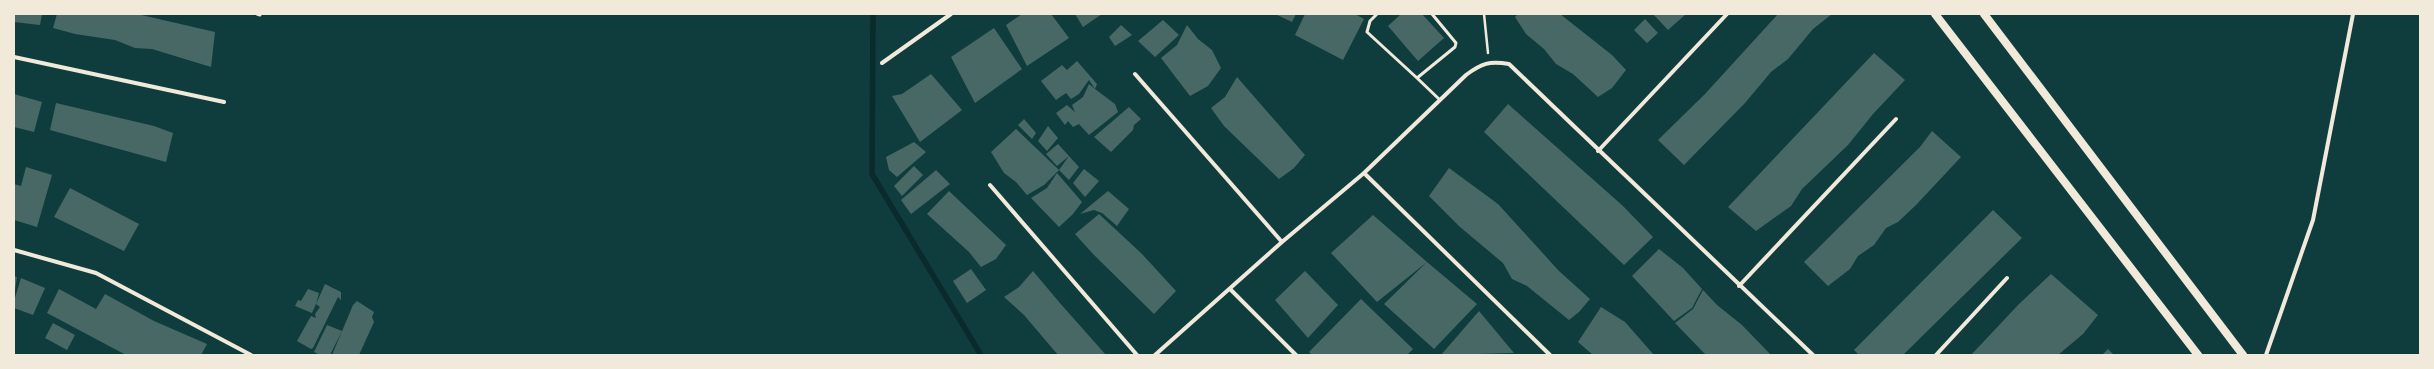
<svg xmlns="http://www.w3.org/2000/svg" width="2434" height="369" font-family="'Source Sans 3',sans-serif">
	<rect width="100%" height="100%" fill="#0f3d3e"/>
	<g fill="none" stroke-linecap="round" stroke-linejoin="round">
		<path stroke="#0a2a2b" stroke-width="5.5" d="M873,14L872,174L981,355"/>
	</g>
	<path fill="#486865" d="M14,14H42L40,25L14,22Z
		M57,14H137L215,32L211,67L152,49L135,48L115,40L75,34L53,28Z
		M1022,14H1051L1069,38L1027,66L1006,25Z
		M1075,14H1102L1083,27Z
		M1275,14H1296L1292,22Z
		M1305,14H1355L1364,19L1343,60L1295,35Z
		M1401,14H1422L1444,38L1418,61L1388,26Z
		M1518,14H1560L1612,55L1626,70L1612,88L1598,97L1573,74L1556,64L1544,49L1526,34L1515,17Z
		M1653,14H1686L1668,30Z
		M1778,14H1832L1813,29L1788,59L1771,72L1745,103L1684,165L1658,140L1705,94Z
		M1645,19L1658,33L1647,43L1634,30Z
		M1163,20L1179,35L1155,57L1138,41Z
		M1121,25L1132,35L1115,46L1109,37Z
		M1187,25L1198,39L1212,50L1221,68L1208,86L1190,96L1161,58L1177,45Z
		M994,28L1022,69L975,103L951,57Z
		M1874,53L1905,80L1873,114L1848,145L1802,189L1791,206L1756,231L1728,207Z
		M1077,61L1097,84L1095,89L1115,104L1118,112L1089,135L1079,124L1073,127L1068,121L1065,125L1056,113L1067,105L1075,112L1072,105L1083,97L1089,84L1095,89L1089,80L1079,94L1071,99L1066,93L1056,100L1041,81L1062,65L1067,70Z
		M931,74L962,110L920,142L892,96L902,94Z
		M1237,77L1305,155L1294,168L1279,179L1224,126L1211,108L1225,97Z
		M14,94L42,102L34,132L14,127Z
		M56,103L154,126L173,133L166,162L50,130Z
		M1508,104L1623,206L1653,237L1624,265L1484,132Z
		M1129,107L1141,119L1134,125L1133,130L1111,152L1094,137Z
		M1024,119L1036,133L1032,139L1018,125Z
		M1048,126L1058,138L1047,151L1038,141Z
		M1016,129L1059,170L1044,185L1027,195L1016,182L1004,173L991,152Z
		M1932,131L1961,157L1916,205L1898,222L1886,228L1874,245L1858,256L1850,269L1828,286L1804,262L1920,147Z
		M914,142L926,152L897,177L889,170L886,157Z
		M1058,144L1069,156L1057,166L1046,154Z
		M1069,156L1079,167L1069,180L1059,170Z
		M914,166L923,175L902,196L894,186Z
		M26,167L52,175L37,227L14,220V184L21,186Z
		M1449,168L1498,204L1559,271L1590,299L1579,312L1569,320L1527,286L1512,279L1503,263L1460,227L1429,196Z
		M1084,169L1099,181L1085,197L1073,183Z
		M936,170L950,184L911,214L901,200Z
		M1057,173L1082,202L1073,214L1059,227L1031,198L1047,188Z
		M70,188L139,224L124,251L54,217Z
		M949,191L1006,245L996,259L981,267L969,252L927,214Z
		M1108,191L1129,209L1117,226L1102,213L1094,210L1080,214Z
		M1993,210L2022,238L1903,355H1859L1854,350Z
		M1099,214L1142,254L1176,291L1154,314L1093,254L1075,234Z
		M1373,215L1427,262L1377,302L1331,253Z
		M1659,249L1683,268L1702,289L1692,308L1674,321L1632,276Z
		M1427,262L1477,304L1434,349L1384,304Z
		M971,269L986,290L967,303L953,281Z
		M1033,271L1059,302L1106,355H1058L1024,315L1004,297L1019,287Z
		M1305,271L1338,305L1308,338L1275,300Z
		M2051,274L2098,315L2083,334L2058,355H1971L2019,304Z
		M14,276L17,277L15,290H14Z
		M21,278L45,288L33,315L14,308V301Z
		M325,284L341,292V300L338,297L313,348L311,349L297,341L311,316L316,318L315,314L320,307L316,304L312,313L295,306L298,300L301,301L308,289L319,293L316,304Z
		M59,289L96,309L105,294L154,321L207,344L201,355H126L47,313Z
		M1703,290L1717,305L1742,325L1771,355H1707L1704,353L1675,323L1693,309Z
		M1361,299L1413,349L1407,355H1312L1309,352Z
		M357,301L374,312L372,317L374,322L359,355H332L353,305Z
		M1601,307L1625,322L1654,355H1593L1578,342Z
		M1479,311L1514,353L1441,355Z
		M53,323L75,335L67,350L45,338Z
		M327,325L342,331L330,355H320L314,352Z
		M2108,349L2114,355H2102Z"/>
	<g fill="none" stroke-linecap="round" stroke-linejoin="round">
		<path stroke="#f1e9da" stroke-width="2.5" d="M1484,14L1488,53"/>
		<path stroke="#f1e9da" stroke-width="3" d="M257,14L260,15
			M1377,14L1370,21L1367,32L1417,78
			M1432,14L1456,43L1455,47L1417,78L1440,100"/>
		<path stroke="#f1e9da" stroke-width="4" d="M14,57L224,102
			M882,63L951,14
			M1135,74L1282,242
			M1598,151L1727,14
			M1364,173L1550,355
			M990,185L1137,355
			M14,250L96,273L251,355
			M1739,286L1896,119
			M1230,289L1296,355
			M1155,355L1282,242L1364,173L1466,75C1482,63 1489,61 1509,64L1813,355
			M1936,355L2007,278
			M2266,355L2313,220L2353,14"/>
		<path stroke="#f1e9da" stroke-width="8" d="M1935,14L2198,355
			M1984,14L2243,355"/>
	</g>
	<rect width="2434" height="369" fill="none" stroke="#f1e9da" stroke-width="30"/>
</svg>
